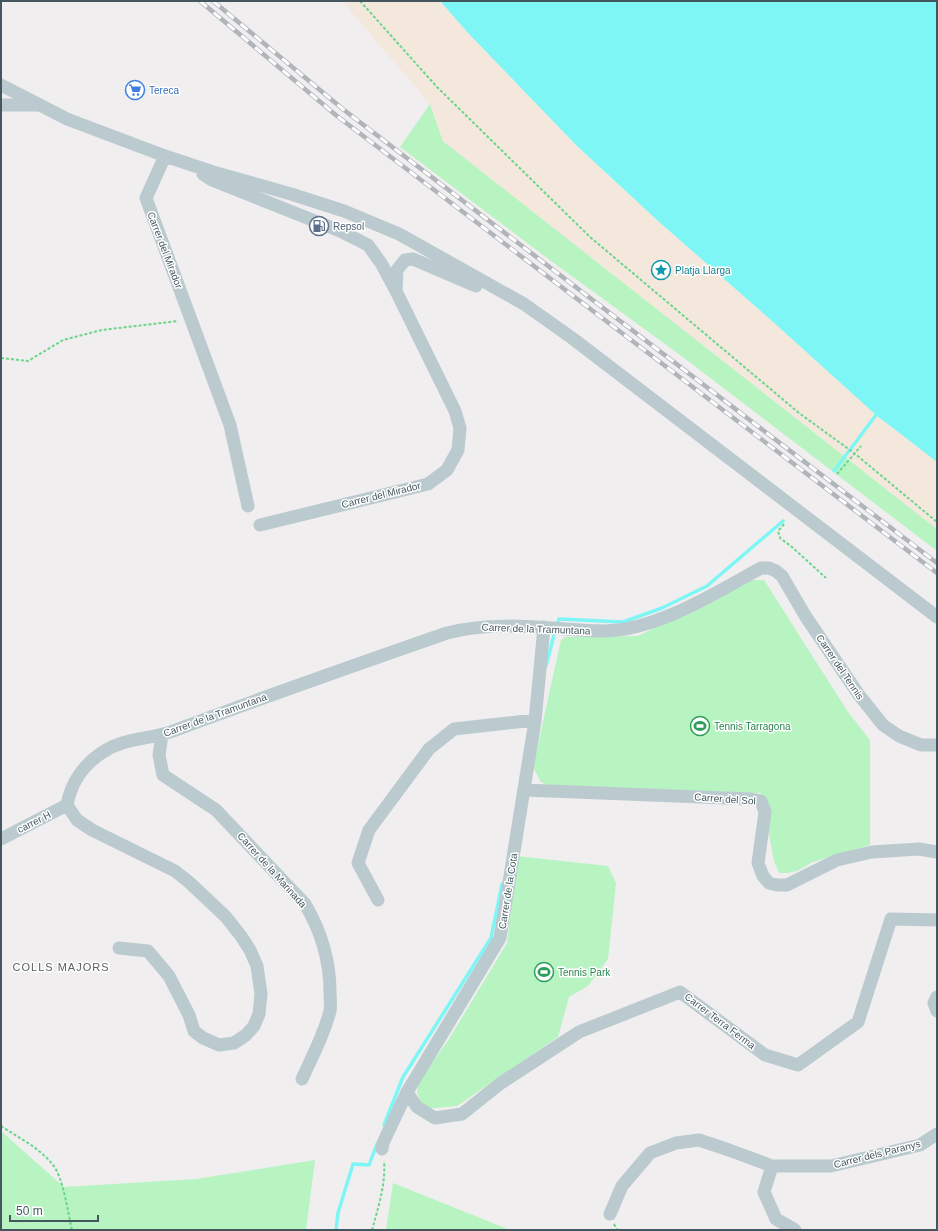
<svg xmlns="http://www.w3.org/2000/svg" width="938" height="1231" font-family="Arial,sans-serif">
	<rect width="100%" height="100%" fill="#f1eeef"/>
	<path fill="#b7f4c2" d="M430,104L443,141L937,529V551L680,355L547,258L400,147Z
		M749,580H764L848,712L870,740V845L838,854L813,862L797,871L787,873H779L774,861L761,793L548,785L541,782L533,767L561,640L565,637L638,636Z
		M517,856L608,866L616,883L608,959L588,986L569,997L558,1037L457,1106L437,1108H429L422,1104L417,1092L419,1081L449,1039L507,943Z
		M1,1131L64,1187L196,1179L315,1160L306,1230H1Z
		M393,1183L510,1230H386Z"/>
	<path fill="#f4e8dd" d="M342,1H440L469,34L577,146L657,220L772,321L876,415L937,462V529L443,141L430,104Z"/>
	<path fill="#7ff6f6" d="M440,1H937V462L876,415L772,321L657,220L577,146L469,34Z"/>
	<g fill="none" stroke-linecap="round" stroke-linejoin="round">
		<path stroke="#7ff6f6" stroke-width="3.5" d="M834,471L876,415
			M557,625L559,619L623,622L662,608L707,586L783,521
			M546,666L555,631
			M384,1125L403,1077L491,938L502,884
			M336,1230L338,1213L353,1164L369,1165L377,1144"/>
		<path stroke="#6bd68b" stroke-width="2" stroke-dasharray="3 2" stroke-linecap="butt" d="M360,1L437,87L590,237L799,413L854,453L937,522
			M1,358L28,361L63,340L102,330L178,321
			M837,474L861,446
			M784,524L778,531L780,538L792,547L826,578
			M1,1126C19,1138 40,1148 53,1165C63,1177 68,1213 72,1230
			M614,1224L617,1230
			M372,1230C378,1208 386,1184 384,1161"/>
		<path stroke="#bacacf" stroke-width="13" d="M1,85L67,119L165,156L213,172L291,194L344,211L399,234L524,304L572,338L937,617
			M1,105H37
			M165,156L146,198L230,425L248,506
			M203,174L212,180L340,231L368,245L381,263L396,291L455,411L460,428L458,450L447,470L428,484L260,525
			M396,291L397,270L405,260L413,259L476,286
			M162,735L159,755L163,775L216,810L305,904C321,931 330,961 330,992C330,998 331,1005 330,1011C324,1035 312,1057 302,1079
			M524,790L752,799L761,801L765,812L758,863L763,876L769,883L777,885H787L837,860L872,852L919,849L937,852
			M1,839L67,805
			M378,900L358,863L369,830L429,749L454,729L535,720
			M119,948L148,951L169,976L189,1015L194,1031L203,1038L219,1045L234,1043L246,1035L254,1026L259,1014L261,994L257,966L250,950L241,936L226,917L189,882L175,871L92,830L77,820L67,805C71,783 84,764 103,752C126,737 149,740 173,731C264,697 355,665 447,633C485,623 525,626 565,629C578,630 591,631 604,631C656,631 717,592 761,568H769L776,571L782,576L806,617L859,695L883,725L899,736L921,745H937
			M937,997L934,1003L937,1011
			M407,1092L417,1107L435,1118L462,1114L501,1083L579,1032L680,992L765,1055L798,1065L858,1022L891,919L937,920
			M382,1149L383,1143L407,1092L500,938L535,721L544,627
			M610,1214L622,1186L650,1153L676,1143L699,1140L729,1150L772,1166
			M795,1230L776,1219L764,1192L772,1166H831L920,1145L937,1134"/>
		<defs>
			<path id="rail" d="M200,1L337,116L937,573
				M213,1L344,110L937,563"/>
		</defs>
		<use href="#rail" stroke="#b0b5ba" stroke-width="4.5"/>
		<use href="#rail" stroke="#fff" stroke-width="3" stroke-dasharray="9" stroke-linecap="butt"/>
	</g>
	<defs>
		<symbol id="supermarket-ring" viewBox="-11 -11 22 22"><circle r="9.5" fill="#fff" stroke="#3f7fe0" stroke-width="1.5"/><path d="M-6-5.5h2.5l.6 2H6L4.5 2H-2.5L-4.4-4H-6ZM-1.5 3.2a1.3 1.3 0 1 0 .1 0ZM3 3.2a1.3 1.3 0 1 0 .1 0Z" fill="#3f7fe0"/></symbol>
		<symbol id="fuel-ring" viewBox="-11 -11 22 22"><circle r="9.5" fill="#fff" stroke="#5c6f8a" stroke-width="1.5"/><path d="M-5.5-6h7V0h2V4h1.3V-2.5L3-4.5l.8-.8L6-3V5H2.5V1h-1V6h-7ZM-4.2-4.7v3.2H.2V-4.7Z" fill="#5c6f8a"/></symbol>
		<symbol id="sight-ring" viewBox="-11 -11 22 22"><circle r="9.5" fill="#fff" stroke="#0f9aa8" stroke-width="1.5"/><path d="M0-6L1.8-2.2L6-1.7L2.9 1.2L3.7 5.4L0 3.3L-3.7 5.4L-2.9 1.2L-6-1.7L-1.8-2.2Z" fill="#0f9aa8"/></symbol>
		<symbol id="stadium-ring" viewBox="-11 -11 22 22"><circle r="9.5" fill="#fff" stroke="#2e9e5b" stroke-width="1.5"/><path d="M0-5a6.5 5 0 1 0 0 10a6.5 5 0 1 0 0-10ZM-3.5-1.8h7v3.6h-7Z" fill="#2e9e5b"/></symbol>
	</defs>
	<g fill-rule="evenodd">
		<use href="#supermarket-ring" x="124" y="79" width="22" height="22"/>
		<use href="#fuel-ring" x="308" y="215" width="22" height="22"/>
		<use href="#sight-ring" x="650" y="259" width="22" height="22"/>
		<use href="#stadium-ring" x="689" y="715" width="22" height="22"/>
		<use href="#stadium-ring" x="533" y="961" width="22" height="22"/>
	</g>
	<g text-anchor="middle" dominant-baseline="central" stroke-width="3" stroke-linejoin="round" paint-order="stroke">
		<g font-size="10" fill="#366cbe" stroke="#fff" text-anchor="start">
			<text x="149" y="90">Tereca</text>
		</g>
		<g font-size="10" fill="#4e5e75" stroke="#fff" text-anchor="start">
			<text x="333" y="226">Repsol</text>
		</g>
		<g font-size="10" fill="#44575e" stroke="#fff">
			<text transform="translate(165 250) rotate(69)">Carrer del Mirador</text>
			<text transform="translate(381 495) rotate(-14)">Carrer del Mirador</text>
			<text transform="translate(536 629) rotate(2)">Carrer de la Tramuntana</text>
			<text transform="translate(840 667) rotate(56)">Carrer del Tennis</text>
			<text transform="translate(215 715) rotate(-20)">Carrer de la Tramuntana</text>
			<text transform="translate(725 799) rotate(4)">Carrer del Sol</text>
			<text transform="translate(34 822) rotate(-27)">carrer H</text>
			<text transform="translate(272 870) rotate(48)">Carrer de la Marinada</text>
			<text transform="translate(508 891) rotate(-81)">Carrer de la Cota</text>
			<text transform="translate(720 1021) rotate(37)">Carrer Terra Ferma</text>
			<text transform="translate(877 1154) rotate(-14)">Carrer dels Paranys</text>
		</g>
		<g font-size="10" fill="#0d838f" stroke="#fff" text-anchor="start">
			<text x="675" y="270">Platja Llarga</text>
		</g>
		<g font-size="10" fill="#27864d" stroke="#fff" text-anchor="start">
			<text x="714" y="726">Tennis Tarragona</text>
			<text x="558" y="972">Tennis Park</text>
		</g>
		<g font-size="11" letter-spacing="1" fill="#5a6164" stroke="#fff">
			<text x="61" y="967">COLLS MAJORS</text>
		</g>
	</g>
	<rect width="938" height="1231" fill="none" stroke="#44575e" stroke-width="4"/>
	<path d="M10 1215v6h88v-6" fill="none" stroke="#44575e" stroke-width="2"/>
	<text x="16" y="1215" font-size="12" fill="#44575e" stroke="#ffffff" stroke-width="3" paint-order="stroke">50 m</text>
</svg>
